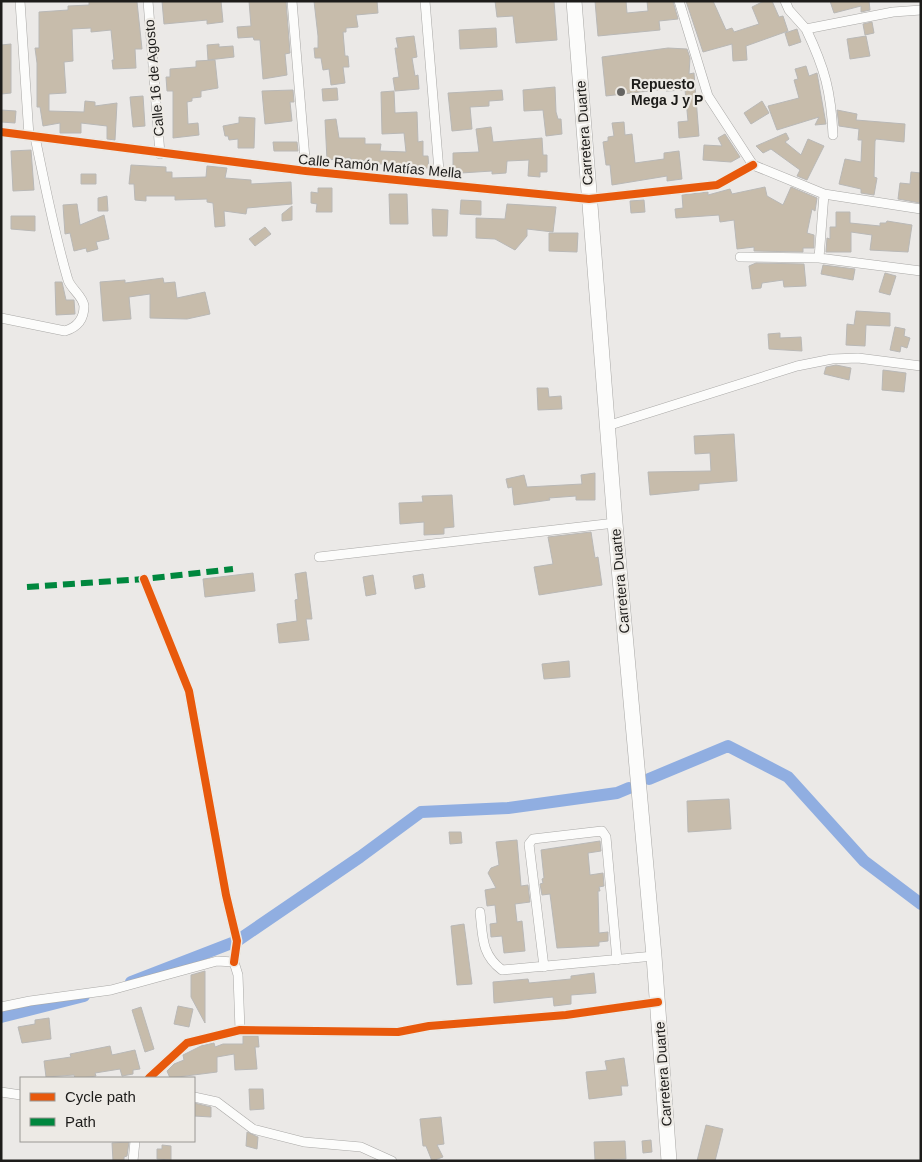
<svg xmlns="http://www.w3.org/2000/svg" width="922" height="1162" font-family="Arial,sans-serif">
	<rect width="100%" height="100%" fill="#ebe9e7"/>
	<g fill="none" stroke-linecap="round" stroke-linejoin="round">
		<path stroke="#90aee1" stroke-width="12" d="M649,779L728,746L788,777L864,861L921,904
			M131,982L237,941L360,857L421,812L508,808L617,793L629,788
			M1,1017L84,996"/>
	</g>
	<path fill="#c7bcab" stroke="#b9b8b6" d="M89,1L137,2L142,49H135L136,68L113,69L112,60H114L111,30L91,32V28L72,29L73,61L64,62L66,93L49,94V111L84,112L85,101L95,102V106L117,103L115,140L107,139V126L81,123V133H60V123L43,126L40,107H37V63L35,48H39V12L68,10V6L89,5Z
		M162,1H221L223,22L207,24V20L164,24Z
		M249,1H286L290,53L285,54L287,75L263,79L260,40H254L253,37L238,38L237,27L251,26Z
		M314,1H377L378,13L356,15L358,27L346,28V32H343L345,56H348L349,67H343L345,83L331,85L329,69L323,70L321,58H315L314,48H318V36Z
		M495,1H554L557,40L516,43L513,16L497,17Z
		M595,1H626L627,13L648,11L647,1H673L678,19L659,21L660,30L598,36Z
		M686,1H713L726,30L732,28L734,32L759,24L752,7L764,1H772L779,17L783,16L788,31L746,46L747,60L733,61L732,44L703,52Z
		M830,1H869L870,10L861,12V6L834,13Z
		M872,22L874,33L865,35L863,24Z
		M496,28L497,47L460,49L459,30Z
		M797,29L801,42L789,46L785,33Z
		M414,36L417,57L412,58L415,76L418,75L419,89L395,91L393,78L399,77L395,48H398L396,38Z
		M866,36L870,56L850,59L847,39Z
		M11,44V93L1,94V45Z
		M219,44V47L233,46L234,57L208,60L207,45Z
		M668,48L687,49L690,58L689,74L694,73L699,136L679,138L678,122L688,121L685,90L666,91V89L606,96L602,57Z
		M215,60L218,88L201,91V97L192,98V101L187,102L188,124L198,123L199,135L173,138V91H167L166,77H170V69L196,67V61Z
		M806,66L809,76L817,73L826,124L815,125L819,117L777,130L768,106L799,98L794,80L798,79L795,69Z
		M555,87L556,112L558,119H561L562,134L546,136L543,110L524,111L523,90Z
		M337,88L338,100L323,101L322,89Z
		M293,90L294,102H290L292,121L265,124L262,91Z
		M502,90L503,100L489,101V106L470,107L472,129L452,131L448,93Z
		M394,91L395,113L417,112L418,142L423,141V156H428L429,168H416V165L383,166V164H369V161L350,160L351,158L327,160L325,120L336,119L339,138H365V144H381L380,151L406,152L404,133L382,134L381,92Z
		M143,96L145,126L133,127L130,97Z
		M762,101L769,113L751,124L744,113Z
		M1,110L16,111L15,123L1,122Z
		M837,110L857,114L856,120L905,124L904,142L876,139L875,141L874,177L877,178L874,195L861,193V189L839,184L845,159L861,162L862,140H858L859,129L839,126Z
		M239,117L255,118L254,148H238V139L229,140L228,136H225L223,126L239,123Z
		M624,122L625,135L632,134L635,163L664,159V153L679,151L682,179L667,181V176L612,185L610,165H606L603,142L608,141V137L614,136L612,123Z
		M491,127L493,142L542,138L543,155H547V172H540V177L528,176L529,160L507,161L506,173L492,174V171L461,173L460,168L453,169V153L479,152L476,129Z
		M786,133L789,139L785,142L801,155L808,139L824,146L807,180L797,176L800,170L771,149L763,153L756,146Z
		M725,134L740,157L731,162L703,160L704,145L722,146L718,138Z
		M273,142H297L298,151H274Z
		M31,150L34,190L13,191L11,151Z
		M131,165L166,167V172H172V178L206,177L207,166L227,168L225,178L251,180V184L291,182L292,204L247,208L246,214L224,211L225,226L215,227L213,203L207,202V199L175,200V196H146V201L135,200L134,184H129Z
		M911,172L921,173L920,203L898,199L900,183L910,184Z
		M81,174H96V184H81Z
		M765,187L767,196L783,205L791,187L817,198L815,211L812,209L807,233L814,235V248H803V252L754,251V247L737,249L734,220L720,222L719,215L676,218L675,209L683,208L682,195L708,192V195L730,189L732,194Z
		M318,188H332V212H316L317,204L311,203V192L318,193Z
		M389,194H407L408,224H390Z
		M107,196L108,211H98V198Z
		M461,200L481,201V215L460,214Z
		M644,200L645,212L631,213L630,201Z
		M77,204L80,225L104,215L109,239L96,242L98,249L87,252L86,248L74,251L70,233L65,234L63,205Z
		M507,204L556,207L553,232L527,229V236L515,250L495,239L476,238V218L505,219Z
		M292,206V220L282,221V214Z
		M432,209L448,210L447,236H433Z
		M836,212H850V223L880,226V223H886L887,221L912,225L908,252L870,250L872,235L851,232V252H826L827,238L830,239V227H836Z
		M11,216H35V231L11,229Z
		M265,227L271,234L255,246L249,239Z
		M549,233H578L577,252L549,251Z
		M756,263L804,264L806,286L784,287L783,280L762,283L761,288L752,289L749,266Z
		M823,265L855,269L853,280L821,274Z
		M885,273L896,276L890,295L879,292Z
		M163,278L164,283L175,282L177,298L205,292L210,314L187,319L150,318V294L129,297L131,319L103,321L100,282L125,280V283Z
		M55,282H62L66,300H74L75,314L56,315Z
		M856,311L890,313V326L866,325L865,346L846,345L847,324L854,325Z
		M895,327L905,329L904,336L910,338L907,348L901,346L900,352L890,350Z
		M780,333V338L801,337L802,351L769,349L768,334Z
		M836,365L851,368L849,380L824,374L826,367Z
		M883,370L906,373L904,392L882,390Z
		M537,388H548L549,397L561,396L562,409L538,410Z
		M734,434L737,481L699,484V490L650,495L648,472L711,471L710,453L695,454L694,436Z
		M595,473V500H576V496L549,498L550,500L514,505L512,487L508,488L506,479L524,475L527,487L582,484L581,475Z
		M452,495L454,527L444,528V534L424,535V522L400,524L399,503L423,502L422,496Z
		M591,532L595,558L598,557L602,585L539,595L534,567L553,564L548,537Z
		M306,572L312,619H306L309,640L279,643L277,624L297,621L295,600L298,599L295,574Z
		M253,573L255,591L205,597L203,579Z
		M423,574L425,587L415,589L413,576Z
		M373,575L376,594L366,596L363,577Z
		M569,661L570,677L544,679L542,664Z
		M729,799L731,829L688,832L687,801Z
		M449,832H461L462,843L450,844Z
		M517,840L521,886L528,885L530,902L515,904L517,922L522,921L525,951L504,953L502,936L491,937L490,924L497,923L495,905L487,906L485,890L496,888L488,873L491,868L499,865L496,842Z
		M600,841L601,851L588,853L590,875L603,873L604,886L599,887L600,891H598L599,933L608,932V941L599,942V946L557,948L550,894L542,895L540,884L543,883L542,879L544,878L541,850Z
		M464,924L472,984L457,985L451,926Z
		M205,971V1023L191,997V975Z
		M594,973L596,993L571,995V1004L554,1006L553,997L494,1003L493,982L528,979L529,983L571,979V976Z
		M178,1006L193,1009L189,1027L174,1024Z
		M141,1007L154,1049L145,1052L132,1010Z
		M49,1018L51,1039L22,1043L18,1027L35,1024V1020Z
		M243,1036H258L259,1047H255L257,1069L235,1070L234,1054L217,1057V1072L170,1078L167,1071L174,1064L184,1060L183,1055L201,1046L214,1043L215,1047L223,1044H243Z
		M110,1046L112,1055L135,1050L140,1069L133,1070V1074L122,1076L120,1069L95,1073L96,1076L82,1078H75L74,1075L46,1077L44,1061L71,1057L70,1054Z
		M624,1058L628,1086H621L622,1095L589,1099L586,1072L607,1070L605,1061Z
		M249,1089H263L264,1109L250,1110Z
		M194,1103L211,1107V1117L194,1116Z
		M441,1117L444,1144L437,1145L443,1157L432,1161L426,1146H423L420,1119Z
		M706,1125L723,1129L715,1161H697Z
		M247,1132L258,1137L257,1149L246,1146Z
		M651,1140L652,1152L643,1153L642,1141Z
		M625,1141L626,1159L595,1160L594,1142Z
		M129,1142L127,1156L124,1157V1161H113L112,1143Z
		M162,1145L171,1146V1160L157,1159V1149H162Z"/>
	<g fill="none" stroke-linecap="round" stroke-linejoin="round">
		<defs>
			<path id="minor" d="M20,1L29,136
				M148,1L160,154
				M292,1L306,171
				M425,1L440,183
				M679,1L708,96L753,165L824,194L921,209
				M785,1L789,10L806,29L893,12L921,10
				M806,29C825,69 831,91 833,135
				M1,132L306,171L589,199L717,185L753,165
				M740,257L819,258L921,271
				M819,258L824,194
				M1,318L65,331C78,327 84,319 84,306C83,296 71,289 68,280C54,233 45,185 35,137
				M607,426L797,366L832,359L858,358L921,366
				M319,557L615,523
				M144,579L189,691L226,895L237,941L234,962
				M480,912C483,937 481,954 502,970L654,956
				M544,967L529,844L533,839L602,831L606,837L617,960
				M1,1007L30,1001L111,990L217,961L234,962L238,975L240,1030
				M149,1078L187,1043L240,1030L398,1032L429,1026L566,1015L658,1002
				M1,1092L21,1095
				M194,1097L217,1102L253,1129L304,1142L361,1147L392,1161
				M133,1161L135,1141"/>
			<path id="primary" d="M574,1L615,523L654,956L669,1161"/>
		</defs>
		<use href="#minor" stroke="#a9a8a6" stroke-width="10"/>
		<use href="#primary" stroke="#a9a8a6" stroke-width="16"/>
		<use href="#minor" stroke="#fcfcfb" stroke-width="9"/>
		<use href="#primary" stroke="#fcfcfb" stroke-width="15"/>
		<path stroke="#00873e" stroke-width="6" stroke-dasharray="12 6" stroke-linecap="butt" d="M27,587L144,579L233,569"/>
		<defs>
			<path id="cycleway" d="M1,132L306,171L589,199L717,185L753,165
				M144,579L189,691L226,895L237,941L234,962
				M149,1078L187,1043L240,1030L398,1032L429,1026L566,1015L658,1002"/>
		</defs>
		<use href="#cycleway" stroke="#edeae5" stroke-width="11"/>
		<use href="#cycleway" stroke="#e8590c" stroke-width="8"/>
	</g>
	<circle fill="#656462" stroke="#edeae5" stroke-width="2" cx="621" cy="92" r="5"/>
	<g text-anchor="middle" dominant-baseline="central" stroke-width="4.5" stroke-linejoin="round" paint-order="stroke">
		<g font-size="14" fill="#1d1c1a" stroke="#edeae5">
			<text transform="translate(154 78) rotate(-95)">Calle 16 de Agosto</text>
			<text transform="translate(584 133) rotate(-94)">Carretera Duarte</text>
			<text transform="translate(380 166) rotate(5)">Calle Ramón Matías Mella</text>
			<text transform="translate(620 581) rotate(-95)">Carretera Duarte</text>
			<text transform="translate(663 1074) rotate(-94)">Carretera Duarte</text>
		</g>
		<g font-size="14" font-weight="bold" fill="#1d1c1a" stroke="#edeae5" text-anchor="start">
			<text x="631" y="84">Repuesto<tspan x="631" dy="16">Mega J y P</tspan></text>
		</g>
	</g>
	<rect width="922" height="1162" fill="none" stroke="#1d1c1a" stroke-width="5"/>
	<rect x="20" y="1077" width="175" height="65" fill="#edeae5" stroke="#9a9894"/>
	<rect x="30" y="1093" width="25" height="8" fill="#e8590c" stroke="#9a9894"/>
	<text x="65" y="1102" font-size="15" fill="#1d1c1a">Cycle path</text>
	<rect x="30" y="1118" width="25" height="8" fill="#00873e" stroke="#9a9894"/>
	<text x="65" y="1127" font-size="15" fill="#1d1c1a">Path</text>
</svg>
